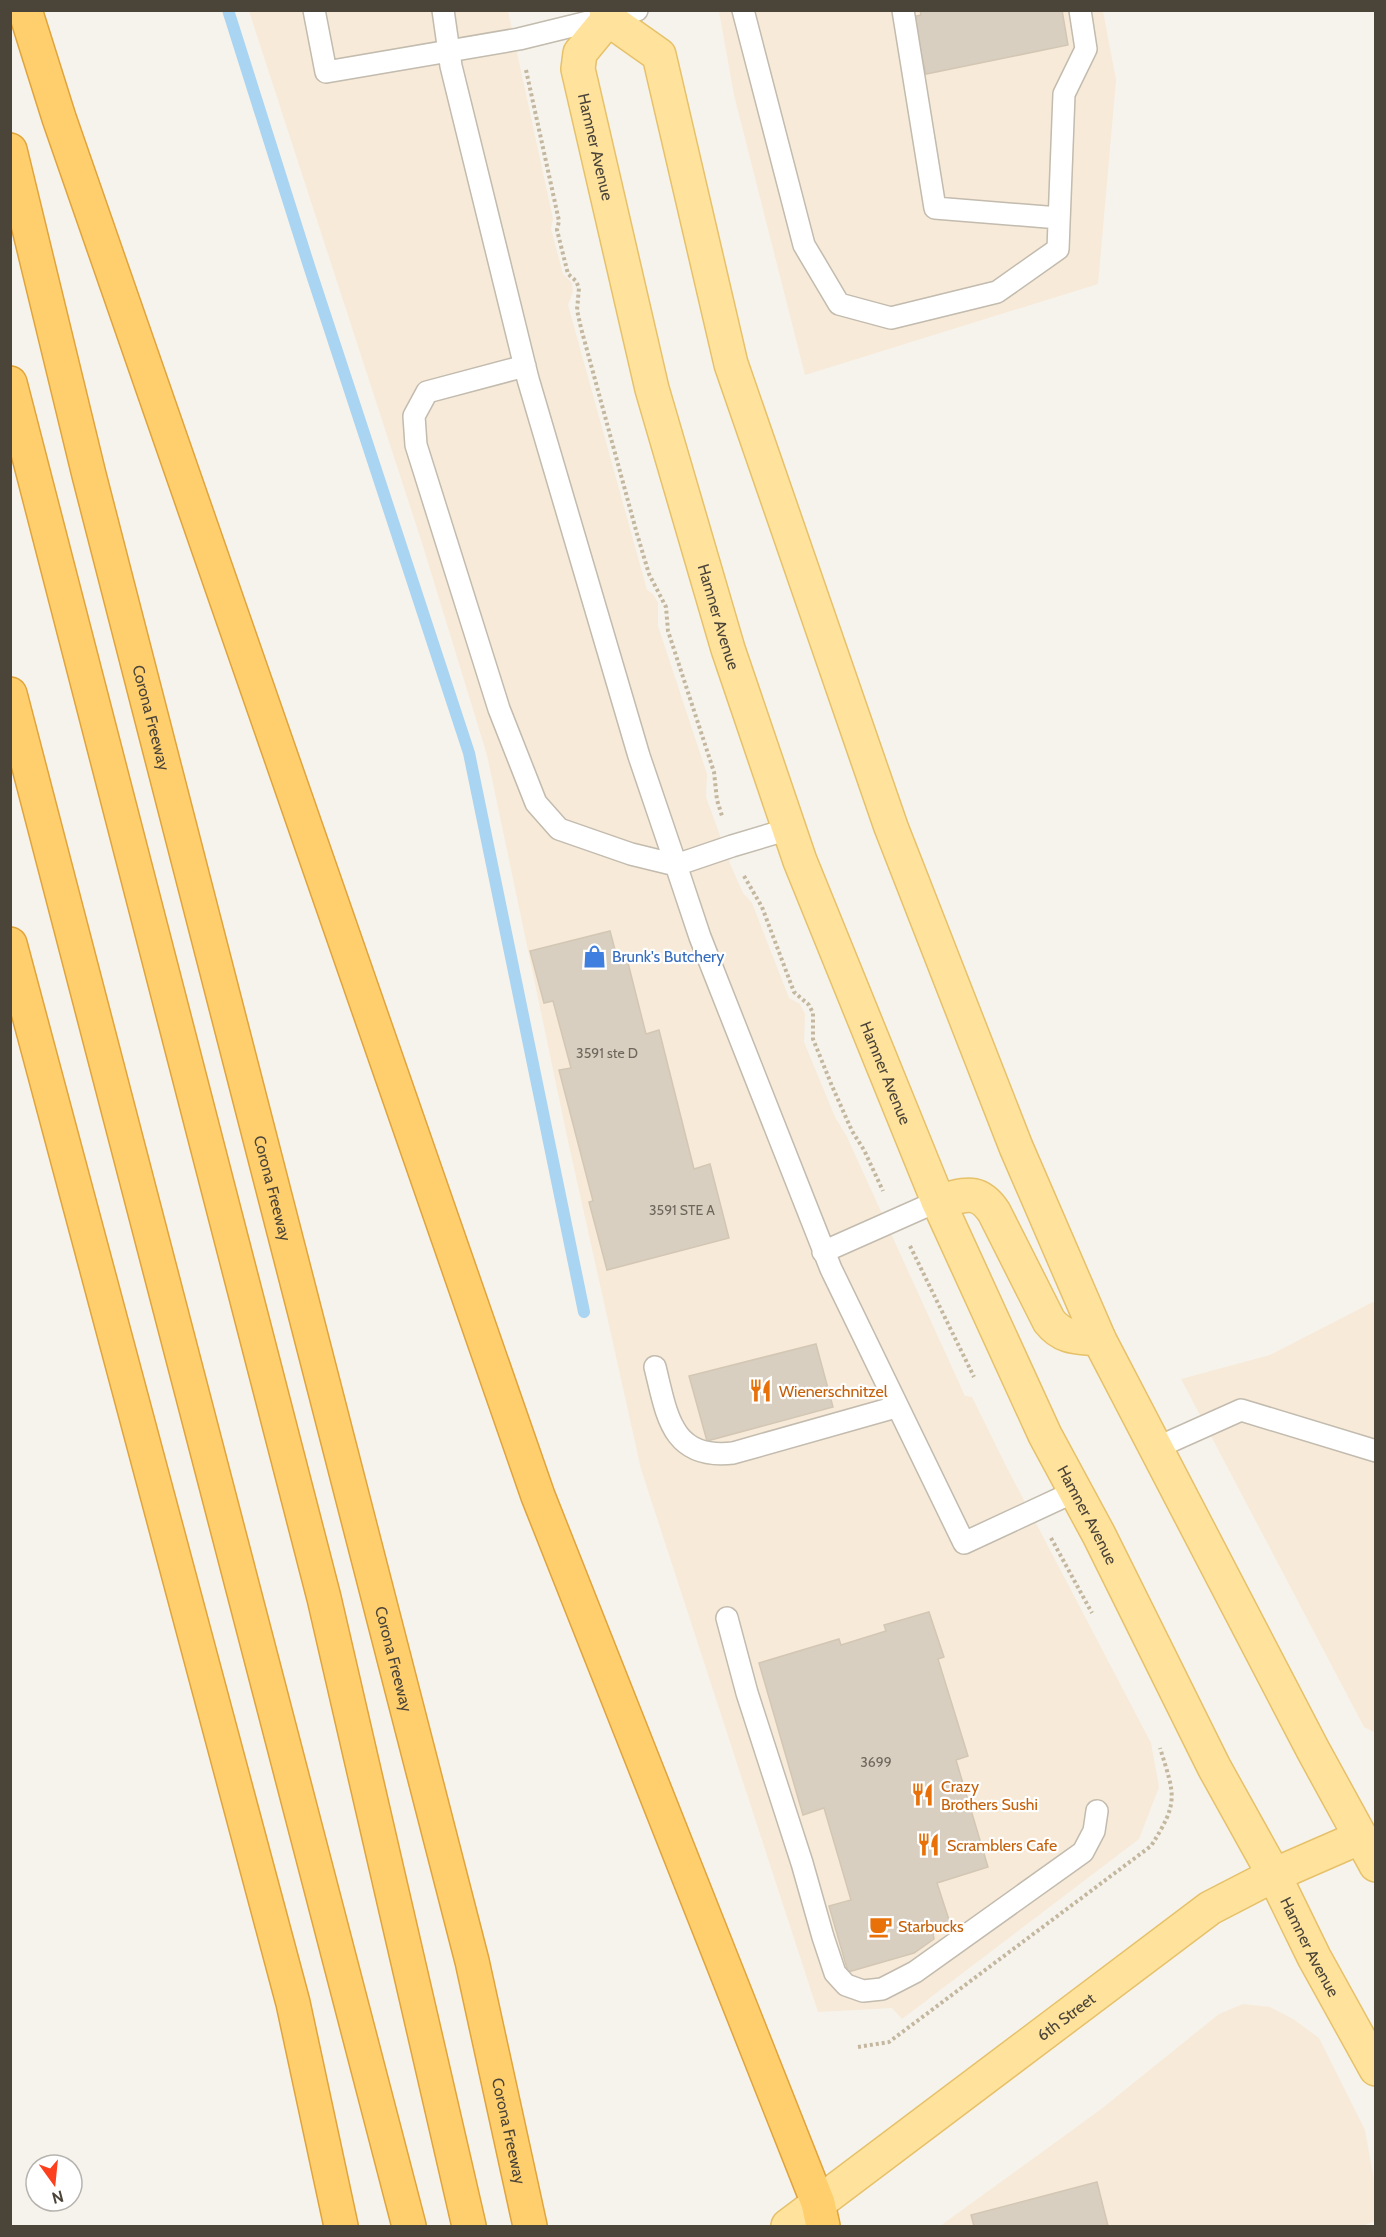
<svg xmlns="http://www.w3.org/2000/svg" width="1386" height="2237" font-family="Cabin,sans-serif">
	<rect width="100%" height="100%" fill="#f6f3ec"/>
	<path fill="#f7ead8" d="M249,11H508L553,219L551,229L563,274L572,283L573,292L568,305L647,590L653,594L658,603V626L707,774L706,797L731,866L743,893L752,903L789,998L800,1004L805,1014L804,1042L835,1117L847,1137L965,1396L972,1397L1006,1466L1151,1743L1159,1787L1139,1839L902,2019L892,2008L818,2012L641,1469L568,1141L487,755L422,543Z
		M719,11H1103L1116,80L1098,284L805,375L734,95Z
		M1375,1301V1732H1374L1364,1727L1181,1379L1270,1355Z
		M1243,2004L1270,2007L1293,2019L1319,2038L1365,2130L1375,2186V2221L1363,2226H940L1100,2110L1219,2014Z"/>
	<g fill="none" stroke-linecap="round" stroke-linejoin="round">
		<path stroke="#a9d4f2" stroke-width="12" d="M228,10L309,266L469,753L584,1312"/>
	</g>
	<path fill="#d8cfc1" stroke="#d3c7b4" stroke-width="1.5" d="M920,10H1062L1068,45L926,74L917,36L916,16L921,15Z
		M610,931L618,961L627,959L646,1034L659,1030L694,1169L710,1164L729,1238L607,1270L589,1202L593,1201L559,1070L571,1068L553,1001L544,1003L530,951Z
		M816,1344L833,1407L707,1441L689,1376Z
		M929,1612L944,1657L938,1659L968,1756L956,1760L988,1867L937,1883L950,1923L932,1928L934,1939L914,1953L848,1972L829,1906L851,1900L824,1808L803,1815L759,1663L839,1639L841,1645L886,1631L884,1625Z
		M1097,2182L1108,2226H974L971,2215Z"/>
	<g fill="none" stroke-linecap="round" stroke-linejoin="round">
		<defs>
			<path id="lane" d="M314,10L326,72L519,39L637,10
				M443,10L451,66L528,379L639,756L676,865L700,937L831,1269L964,1543L1076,1491
				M743,10L804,245L839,304L891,318L997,292L1058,249L1064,94L1086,49L1080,10
				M903,10L935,208L1059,218
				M525,366L427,392L414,416L416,445L499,709L536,803L559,829L631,854L676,865L732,846L789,829
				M823,1252L938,1201
				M655,1367C667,1415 671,1460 733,1453L896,1407
				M1156,1448L1241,1410L1376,1451
				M727,1618L747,1693L802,1863L823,1937L835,1973L846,1985L863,1991L882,1989L915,1972L1083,1852L1094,1831L1097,1811"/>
			<g id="primary">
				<path d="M606,10L608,19L659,55L731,364L891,827L1016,1147L1099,1339L1313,1750L1376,1865"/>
				<path id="s1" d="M608,19L580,53L578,69L652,389L728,649L800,861L938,1201L1045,1435L1099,1535L1214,1767L1274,1875L1314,1957L1376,2069"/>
				<path d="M938,1201C964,1196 977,1187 994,1212L1049,1321C1063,1339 1078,1337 1099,1339"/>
				<path id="s2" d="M788,2226L1210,1908L1274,1875L1361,1837"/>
			</g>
			<g id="highway">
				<path d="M25,10L59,118L538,1496L818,2203L823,2226"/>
				<path id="s3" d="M10,150L89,475L472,1961L530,2226"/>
				<path d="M10,383L324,1598L469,2226"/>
				<path d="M10,694L409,2226"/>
				<path d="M10,944L293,2003L341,2226"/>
			</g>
		</defs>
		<use href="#lane" stroke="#c2bbae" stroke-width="24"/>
		<use href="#primary" stroke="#e6c16a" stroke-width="36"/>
		<use href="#highway" stroke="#e0a43c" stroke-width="36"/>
		<path stroke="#c4b79f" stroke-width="4" stroke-dasharray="3 3" stroke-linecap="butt" d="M526,70L559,221L557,230L568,274L576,281L579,288L577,310L581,328L637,534L649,574L666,607L668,631L714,772L717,800L722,816
			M744,876L762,907L794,992L809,1005L813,1013V1039L832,1086L852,1131L864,1150L883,1191
			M910,1246L974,1377
			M1051,1538L1092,1613
			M858,2047L889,2042L1151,1846C1179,1802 1175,1796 1160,1748"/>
		<use href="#lane" stroke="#fff" stroke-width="21"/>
		<use href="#primary" stroke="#ffe39c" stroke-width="33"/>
		<use href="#highway" stroke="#ffcf6e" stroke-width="33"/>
	</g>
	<defs>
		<symbol id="shop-bare" viewBox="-9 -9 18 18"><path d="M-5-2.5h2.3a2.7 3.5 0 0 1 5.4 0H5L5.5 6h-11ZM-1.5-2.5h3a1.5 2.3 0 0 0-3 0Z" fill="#3f7fe0" stroke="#fff" stroke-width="2.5" paint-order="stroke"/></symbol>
		<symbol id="restaurant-bare" viewBox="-9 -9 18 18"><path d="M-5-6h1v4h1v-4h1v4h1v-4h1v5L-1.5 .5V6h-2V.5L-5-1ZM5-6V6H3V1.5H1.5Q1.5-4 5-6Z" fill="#e8710a" stroke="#fff" stroke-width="2.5" paint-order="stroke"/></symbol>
		<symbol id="cafe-bare" viewBox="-9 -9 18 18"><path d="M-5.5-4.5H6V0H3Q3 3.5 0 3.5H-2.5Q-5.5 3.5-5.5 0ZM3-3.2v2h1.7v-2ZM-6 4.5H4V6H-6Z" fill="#e8710a" stroke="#fff" stroke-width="2.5" paint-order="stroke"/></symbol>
	</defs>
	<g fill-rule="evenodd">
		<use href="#shop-bare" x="578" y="940" width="33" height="33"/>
		<use href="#restaurant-bare" x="744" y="1374" width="33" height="33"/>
		<use href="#restaurant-bare" x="906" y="1778" width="33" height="33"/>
		<use href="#restaurant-bare" x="912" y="1828" width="33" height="33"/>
		<use href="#cafe-bare" x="864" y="1910" width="33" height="33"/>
	</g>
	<g text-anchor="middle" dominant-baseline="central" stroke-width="4.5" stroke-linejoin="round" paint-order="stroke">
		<g font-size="14" fill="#6e675b">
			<text x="607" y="1053">3591 ste D</text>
			<text x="682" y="1210">3591 STE A</text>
			<text x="876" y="1762">3699</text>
		</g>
		<g font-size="16" fill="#4b4439" stroke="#fff">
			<text stroke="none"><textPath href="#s1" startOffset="140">Hamner Avenue</textPath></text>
			<text stroke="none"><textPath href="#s1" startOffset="626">Hamner Avenue</textPath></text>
			<text stroke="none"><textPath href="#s3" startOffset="585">Corona Freeway</textPath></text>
			<text stroke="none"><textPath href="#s1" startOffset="1112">Hamner Avenue</textPath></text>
			<text stroke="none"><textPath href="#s3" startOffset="1071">Corona Freeway</textPath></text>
			<text stroke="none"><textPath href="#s1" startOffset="1598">Hamner Avenue</textPath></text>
			<text stroke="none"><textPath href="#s3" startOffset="1557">Corona Freeway</textPath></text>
			<text stroke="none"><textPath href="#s1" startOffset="2084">Hamner Avenue</textPath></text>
			<text stroke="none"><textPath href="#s2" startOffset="348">6th Street</textPath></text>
			<text stroke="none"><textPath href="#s3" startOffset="2043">Corona Freeway</textPath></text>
		</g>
		<g font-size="16" fill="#366cbe" stroke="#fff" text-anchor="start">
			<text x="612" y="956">Brunk's Butchery</text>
		</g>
		<g font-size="16" fill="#c56008" stroke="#fff" text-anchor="start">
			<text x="779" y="1391">Wienerschnitzel</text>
			<text x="941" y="1786">Crazy<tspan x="941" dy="18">Brothers Sushi</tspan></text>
			<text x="947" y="1845">Scramblers Cafe</text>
			<text x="898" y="1926">Starbucks</text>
		</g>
	</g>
	<rect width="1386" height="2237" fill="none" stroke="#4b4439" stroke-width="24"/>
	<g transform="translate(54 2183) rotate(165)"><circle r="28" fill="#ffffff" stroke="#b7b4b0" stroke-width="1.5"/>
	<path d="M0-4.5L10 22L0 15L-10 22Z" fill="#fc3f1d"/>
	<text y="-9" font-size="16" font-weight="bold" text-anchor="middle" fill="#4b4439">N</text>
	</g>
</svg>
